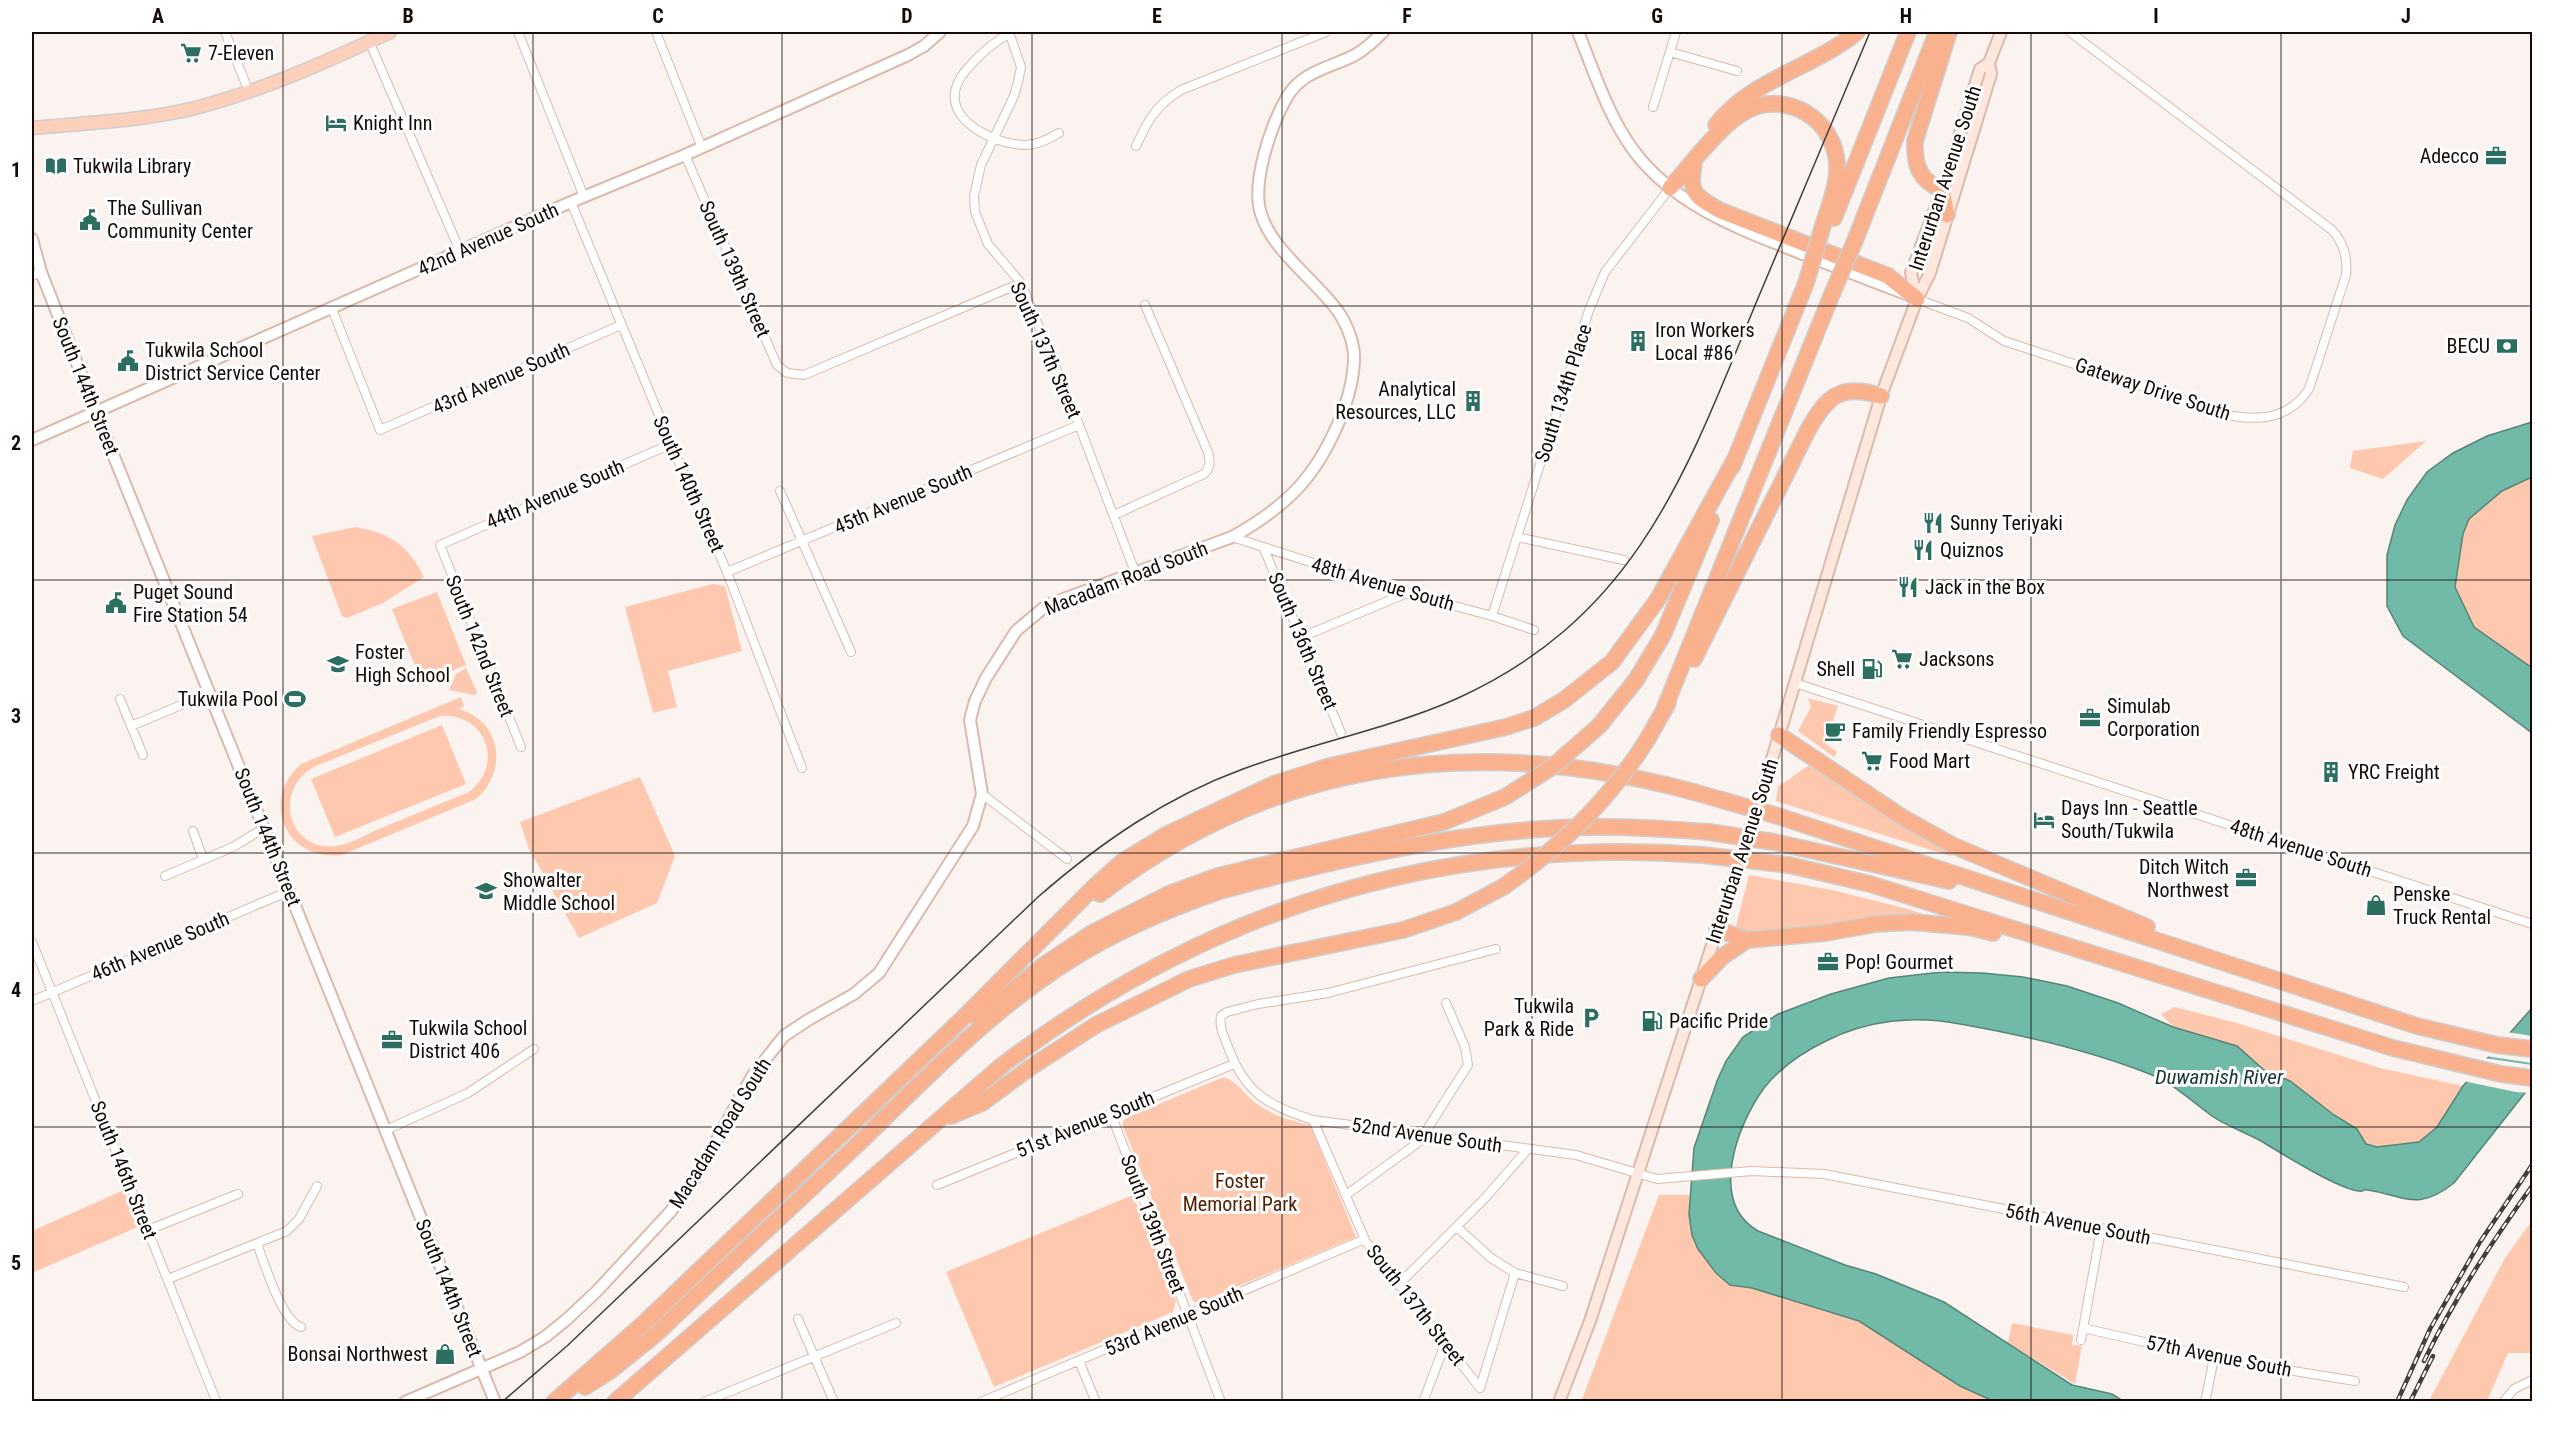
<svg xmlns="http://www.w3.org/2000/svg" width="2564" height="1433" font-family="'Roboto Condensed',sans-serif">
	<rect width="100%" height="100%" fill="#faf3f0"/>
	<path fill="#fec8af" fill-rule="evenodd" d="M2426,441L2383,479L2350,468L2353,451Z
		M2532,477V668L2474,627L2455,587L2463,534L2469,519L2502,491Z
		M355,527C390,533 408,545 424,577L383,603L347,618L342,616L312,536Z
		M713,584L725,586L742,651L668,671L677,707L653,713L625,607Z
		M437,592L466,665L422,683L392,609Z
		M466,668L477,692L475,695L449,690L456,674Z
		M461,697L464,706L459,709C502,721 508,772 476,799L342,855C286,862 259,801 301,764ZM440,716C486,713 505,764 469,792C439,804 409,817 379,829C365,835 351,844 336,846C287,852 272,788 316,766Z
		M1808,698L1838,706L1825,743L1837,752L1834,757L1798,731L1811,707Z
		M442,725L466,784L335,837L311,779Z
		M1812,764L1881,811L1953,854L1950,856L1776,801L1778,786C1791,780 1799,770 1812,764Z
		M640,777L675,856L657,903L579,938L529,849L520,822Z
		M1749,875L1832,890L1908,909L1929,916L1769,934L1745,933L1736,926Z
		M2175,1007L2237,1023L2380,1068L2463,1086L2437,1127L2419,1142L2377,1147L2366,1144L2357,1129L2334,1115L2290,1081L2264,1070L2237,1046L2173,1027L2161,1014Z
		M1224,1077C1237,1082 1243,1092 1253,1101C1271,1115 1288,1120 1310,1125L1356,1237L1198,1303L1193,1301L1123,1126V1121L1128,1117Z
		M124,1190L140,1226L32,1273V1231Z
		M1133,1195L1176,1300L1173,1312L994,1387L946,1272Z
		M1659,1195H1690L1689,1214L1698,1249L1716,1273L1730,1285L1752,1288L1859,1321L1960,1386L1993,1401L1581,1402Z
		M2532,1221V1353H2508L2487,1401H2429L2505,1258Z
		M2012,1323L2073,1335L2072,1345L2082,1346L2075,1384L2008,1343Z"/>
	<path fill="#72baa8" stroke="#568577" stroke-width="1.5" d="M2532,422V477L2502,491L2469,519L2463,534L2455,587L2474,627L2532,668V733L2403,636L2387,606V555L2395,525L2407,500L2427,472L2453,453L2487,436Z
		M1942,972L1982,973L2023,977L2067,986L2118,1003L2173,1027L2237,1046L2264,1070L2290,1081L2334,1115L2357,1129L2366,1144L2377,1147L2419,1142L2437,1127L2463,1086L2532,1008V1084L2454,1183C2417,1212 2406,1196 2368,1190C2360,1189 2367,1192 2359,1191C2338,1189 2281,1153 2261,1141C2245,1132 2226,1126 2212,1116C2190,1100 2172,1082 2147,1073C2088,1050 2023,1035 1960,1024C1915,1015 1867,1020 1826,1041C1803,1052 1780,1068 1764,1088C1737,1125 1708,1202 1758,1231L1845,1265L1876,1274L1944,1302L2072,1385L2112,1394L2123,1401H1993L1960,1386L1859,1321L1752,1288L1730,1285L1716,1273L1698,1249L1692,1235L1689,1214L1694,1148L1717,1081L1726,1061L1743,1037L1778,1014L1831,994L1889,978Z"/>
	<path fill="#faf3f0" d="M2507,1032L2532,1036V1063L2485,1056Z
		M2484,1058L2532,1065V1089L2530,1093L2516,1092L2463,1081Z"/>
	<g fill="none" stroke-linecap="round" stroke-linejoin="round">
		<defs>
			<path id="minor" d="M225,32L249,92
				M518,32L584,197
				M656,32L702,148
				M1009,32L1021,67L1018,82L1014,96L981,165L974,196L975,212L988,244L1021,283L1079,425L1135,572
				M1010,33C992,43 958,71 955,92C950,124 999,145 1025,145C1038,145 1048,139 1059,133
				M369,41L460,251
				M1670,52L1737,71
				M1653,107L1676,32
				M1136,146C1148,120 1156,105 1181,90L1326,32
				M685,155L777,365L787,373L804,375L1021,283
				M571,202L671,444L727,572L802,768
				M32,276L41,272
				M1917,299L1968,318L2004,341L2233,416C2264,421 2290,417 2309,389L2346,275C2348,257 2344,243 2332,230L2070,32
				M332,309L380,430L621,325
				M780,491L851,652
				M1114,515L1204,474C1211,467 1210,461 1208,452L1145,305
				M1232,537L1407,593L1492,616L1534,630
				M1517,537L1624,560
				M1264,549L1341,733
				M727,572L1079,425
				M1492,616L1589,310L1605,272L1670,188
				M1302,637L1407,593
				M1795,683L2532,924
				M120,699L143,755
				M131,726L210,693
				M521,747L440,545L671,444
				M982,794L1067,859
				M193,831L203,859
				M165,876L233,847L264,828
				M32,942L215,1398
				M1496,949L1328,993L1258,1004L1227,1012L1221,1016C1219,1028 1224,1036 1228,1047C1245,1093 1268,1106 1313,1120L1576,1155L1657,1179L1752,1171L1824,1174L2404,1287
				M32,1001L289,891
				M1111,1114L1221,1402
				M1313,1120L1366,1242L1480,1388
				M386,1130L468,1093L534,1049
				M937,1185L1234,1064
				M1346,1195L1419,1142L1468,1065L1465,1047L1446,1003
				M1457,1227L1491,1258L1515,1273L1563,1286
				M148,1230L238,1194
				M257,1244C265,1264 281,1320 301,1327
				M168,1279L287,1231L299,1219L317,1186
				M1398,1285L1486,1197L1528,1149
				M798,1319L834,1402
				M2083,1328L2214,1358L2355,1381
				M2081,1340L2101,1229
				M1079,1361L1096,1402
				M1480,1388L1515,1273
				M704,1402L896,1323
				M981,1402L1365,1239
				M1423,1402L1442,1352L1444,1342
				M2205,1402L2214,1358
				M2503,1402L2514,1389L2532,1380"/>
			<path id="tertiary" d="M1578,32C1594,71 1608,116 1634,151C1675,206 1742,230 1803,254C1838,268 1872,281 1906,294
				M32,239L41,272L96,412L495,1402
				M32,440L571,202L685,155L908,55L924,46L940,32
				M405,1402L520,1352L545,1337L566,1320L597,1291L671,1211L695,1179L753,1075L784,1036L808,1020L854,994L879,973L973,826L982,794L970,720L975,701L986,678L1016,631L1047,605L1232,537C1254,525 1273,512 1291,495C1323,465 1352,405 1354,361C1355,344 1347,324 1337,310C1315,280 1272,250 1261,214C1251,183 1271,125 1287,97C1302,71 1330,68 1355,55C1366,49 1375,40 1383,32"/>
			<path id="secondary" d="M1917,299L1911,273L1942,190L1980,69L1989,63
				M1559,1402L1590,1321L1766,779L1881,396L1917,299L1930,273L1991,74L1989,63L2001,32"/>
			<path id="primary" d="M32,128C86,123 142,121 195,108C264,90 326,62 390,32"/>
			<path id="motorway" d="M1716,125C1752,79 1813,68 1857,32
				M1694,163C1688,194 1696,197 1721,211L1888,276L1917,299
				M1670,188C1692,164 1720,124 1748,110C1788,90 1836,121 1837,165C1838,187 1827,211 1821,232
				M1947,215L1942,190C1919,180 1914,165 1915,141L1949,32
				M1834,218L1908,32
				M1854,243L1937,32
				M1732,467L1806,283
				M1694,659L1808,430C1827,396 1841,383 1881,396
				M1663,712L1832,294
				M1599,726L1636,680L1663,635L1711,520
				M1779,735L1902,817L1954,846L2147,927
				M1647,740L1668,703
				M1778,816L2417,1026L2497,1045L2532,1049
				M1774,842L1949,881
				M1789,865L1870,884L2393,1048L2501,1074L2532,1078
				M1100,894C1288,749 1500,733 1722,800
				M1717,929L1747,940
				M1701,979L1722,957L1747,940L1825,933L1876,924L1911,922L1969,927L1993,933
				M973,1015L999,1002L1044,965L1092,933L1169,894L1218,876L1444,822L1505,797
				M951,1116L982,1103L1031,1067L1096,1025L1189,979L1234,965L1403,930L1456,912L1503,887
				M585,1387L610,1371L655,1335C723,1270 792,1207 860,1142C926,1078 993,1008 1072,959C1118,930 1168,909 1220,891C1326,862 1449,833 1559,828C1609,825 1659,828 1709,832
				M554,1402L643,1324L960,1021L1093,888L1122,862L1166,835L1274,784L1330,766L1506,727L1534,718L1564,700L1612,662L1658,599L1735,459
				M615,1402L1000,1067C1208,908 1441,836 1703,855"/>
		</defs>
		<use href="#minor" stroke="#dbbaab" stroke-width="10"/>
		<use href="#tertiary" stroke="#dbbaab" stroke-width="14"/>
		<use href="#secondary" stroke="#dbbaab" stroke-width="14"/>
		<use href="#primary" stroke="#d0cecd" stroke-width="15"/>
		<use href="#motorway" stroke="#d0cecd" stroke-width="18"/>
		<use href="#minor" stroke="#fff" stroke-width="8"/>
		<use href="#tertiary" stroke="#fff" stroke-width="10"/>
		<use href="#secondary" stroke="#fee8dd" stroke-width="10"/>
		<use href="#primary" stroke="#fcd0bb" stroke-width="12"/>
		<use href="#motorway" stroke="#fab18e" stroke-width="15"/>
		<path stroke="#463c38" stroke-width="1.5" d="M502,1402L567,1346L1038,897C1100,843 1166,797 1243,769C1313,743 1388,729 1456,699C1637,617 1686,473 1756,303C1794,213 1832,122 1870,32"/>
		<defs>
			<path id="rail" d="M2424,1361C2454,1299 2492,1242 2532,1186
				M2397,1402L2430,1329L2480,1242L2532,1165
				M2410,1402L2433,1356"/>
		</defs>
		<use href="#rail" stroke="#463c38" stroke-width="4.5"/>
		<use href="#rail" stroke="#fff" stroke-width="2" stroke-dasharray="7" stroke-linecap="butt"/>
		<defs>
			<path id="motorway-bridge" d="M1806,283L1821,232
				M1832,294L1854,243
				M1505,797L1552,767L1599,726
				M1722,800L1778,816
				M1709,832L1774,842
				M1703,855L1789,865
				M1503,887C1562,846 1609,800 1647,740"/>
		</defs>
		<use href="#motorway-bridge" stroke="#d0cecd" stroke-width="18" stroke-linecap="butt"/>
		<use href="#motorway-bridge" stroke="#fab18e" stroke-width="15"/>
	</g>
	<path fill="none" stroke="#140a06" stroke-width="1.5" stroke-opacity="0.55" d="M283,32V1402M533,32V1402M782,32V1402M1032,32V1402M1282,32V1402M1532,32V1402M1782,32V1402M2031,32V1402M2281,32V1402M32,306H2532M32,580H2532M32,853H2532M32,1127H2532"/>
	<defs>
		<symbol id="supermarket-bare" viewBox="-9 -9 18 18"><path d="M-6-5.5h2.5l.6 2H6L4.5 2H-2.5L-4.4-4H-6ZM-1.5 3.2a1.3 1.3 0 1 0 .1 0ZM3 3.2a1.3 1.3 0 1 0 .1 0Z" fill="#2c6f60" stroke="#fff" stroke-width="2.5" paint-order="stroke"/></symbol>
		<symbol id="hotel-bare" viewBox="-9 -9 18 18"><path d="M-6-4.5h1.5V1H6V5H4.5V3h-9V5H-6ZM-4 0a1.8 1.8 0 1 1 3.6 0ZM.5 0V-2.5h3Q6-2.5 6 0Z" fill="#2c6f60" stroke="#fff" stroke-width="2.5" paint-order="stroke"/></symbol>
		<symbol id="office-bare" viewBox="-9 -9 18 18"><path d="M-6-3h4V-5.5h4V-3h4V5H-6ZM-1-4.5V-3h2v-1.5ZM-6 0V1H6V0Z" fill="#2c6f60" stroke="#fff" stroke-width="2.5" paint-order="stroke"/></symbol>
		<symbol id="library-bare" viewBox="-9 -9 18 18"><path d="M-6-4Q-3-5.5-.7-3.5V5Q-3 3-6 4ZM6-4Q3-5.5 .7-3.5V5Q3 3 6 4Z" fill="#2c6f60" stroke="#fff" stroke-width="2.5" paint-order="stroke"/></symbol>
		<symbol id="civic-bare" viewBox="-9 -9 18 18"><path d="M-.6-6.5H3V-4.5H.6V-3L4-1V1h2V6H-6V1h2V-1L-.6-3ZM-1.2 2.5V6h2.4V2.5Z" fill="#2c6f60" stroke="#fff" stroke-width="2.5" paint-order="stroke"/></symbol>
		<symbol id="building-bare" viewBox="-9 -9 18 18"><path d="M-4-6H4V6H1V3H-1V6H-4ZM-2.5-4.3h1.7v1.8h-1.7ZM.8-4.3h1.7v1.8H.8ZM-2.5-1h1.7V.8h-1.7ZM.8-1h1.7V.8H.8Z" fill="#2c6f60" stroke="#fff" stroke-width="2.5" paint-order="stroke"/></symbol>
		<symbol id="bank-bare" viewBox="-9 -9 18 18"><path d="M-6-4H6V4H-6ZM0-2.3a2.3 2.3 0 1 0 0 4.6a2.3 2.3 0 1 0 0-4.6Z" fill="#2c6f60" stroke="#fff" stroke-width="2.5" paint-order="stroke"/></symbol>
		<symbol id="restaurant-bare" viewBox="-9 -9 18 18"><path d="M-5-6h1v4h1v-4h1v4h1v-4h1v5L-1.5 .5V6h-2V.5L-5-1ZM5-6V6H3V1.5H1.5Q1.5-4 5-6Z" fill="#2c6f60" stroke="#fff" stroke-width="2.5" paint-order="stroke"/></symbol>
		<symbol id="school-bare" viewBox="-9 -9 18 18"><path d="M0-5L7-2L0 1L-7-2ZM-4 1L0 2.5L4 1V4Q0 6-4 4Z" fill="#2c6f60" stroke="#fff" stroke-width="2.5" paint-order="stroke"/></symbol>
		<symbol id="fuel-bare" viewBox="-9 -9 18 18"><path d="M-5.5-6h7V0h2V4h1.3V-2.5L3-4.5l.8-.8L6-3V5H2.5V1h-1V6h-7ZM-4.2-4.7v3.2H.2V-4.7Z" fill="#2c6f60" stroke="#fff" stroke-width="2.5" paint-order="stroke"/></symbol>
		<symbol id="stadium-bare" viewBox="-9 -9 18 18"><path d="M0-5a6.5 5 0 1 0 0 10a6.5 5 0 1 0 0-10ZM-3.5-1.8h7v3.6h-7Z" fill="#2c6f60" stroke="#fff" stroke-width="2.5" paint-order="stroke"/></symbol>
		<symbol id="cafe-bare" viewBox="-9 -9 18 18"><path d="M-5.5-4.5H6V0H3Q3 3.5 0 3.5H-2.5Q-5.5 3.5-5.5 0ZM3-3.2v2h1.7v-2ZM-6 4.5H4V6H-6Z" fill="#2c6f60" stroke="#fff" stroke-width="2.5" paint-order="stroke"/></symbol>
		<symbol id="shop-bare" viewBox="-9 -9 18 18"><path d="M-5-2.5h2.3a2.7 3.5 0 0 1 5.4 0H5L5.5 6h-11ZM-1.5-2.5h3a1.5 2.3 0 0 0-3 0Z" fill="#2c6f60" stroke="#fff" stroke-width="2.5" paint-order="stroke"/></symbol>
		<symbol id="parking-bare" viewBox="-9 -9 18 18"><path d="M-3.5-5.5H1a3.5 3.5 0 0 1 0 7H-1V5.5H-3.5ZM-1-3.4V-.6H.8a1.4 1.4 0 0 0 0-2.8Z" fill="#2c6f60" stroke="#fff" stroke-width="2.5" paint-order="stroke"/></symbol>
	</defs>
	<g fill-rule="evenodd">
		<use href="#supermarket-bare" x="176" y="38" width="30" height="30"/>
		<use href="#hotel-bare" x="321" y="108" width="30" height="30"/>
		<use href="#office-bare" x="2481" y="141" width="30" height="30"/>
		<use href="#library-bare" x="41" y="151" width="30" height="30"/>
		<use href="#civic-bare" x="75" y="205" width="30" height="30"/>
		<use href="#building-bare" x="1623" y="326" width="30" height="30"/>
		<use href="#bank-bare" x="2492" y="331" width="30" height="30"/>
		<use href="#civic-bare" x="113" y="346" width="30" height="30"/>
		<use href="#building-bare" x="1458" y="386" width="30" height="30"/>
		<use href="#restaurant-bare" x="1918" y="508" width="30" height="30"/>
		<use href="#restaurant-bare" x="1908" y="535" width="30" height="30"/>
		<use href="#restaurant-bare" x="1893" y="572" width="30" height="30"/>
		<use href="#civic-bare" x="101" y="588" width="30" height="30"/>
		<use href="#supermarket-bare" x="1887" y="644" width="30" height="30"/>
		<use href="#school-bare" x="323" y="649" width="30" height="30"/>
		<use href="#fuel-bare" x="1857" y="654" width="30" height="30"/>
		<use href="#stadium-bare" x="280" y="684" width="30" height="30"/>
		<use href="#office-bare" x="2075" y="703" width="30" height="30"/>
		<use href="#cafe-bare" x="1820" y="716" width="30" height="30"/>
		<use href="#supermarket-bare" x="1857" y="746" width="30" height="30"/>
		<use href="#building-bare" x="2316" y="757" width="30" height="30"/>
		<use href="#hotel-bare" x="2029" y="805" width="30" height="30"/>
		<use href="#office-bare" x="2231" y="863" width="30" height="30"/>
		<use href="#school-bare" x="471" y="876" width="30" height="30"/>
		<use href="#shop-bare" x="2361" y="890" width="30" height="30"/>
		<use href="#office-bare" x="1813" y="947" width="30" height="30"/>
		<use href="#parking-bare" x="1576" y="1003" width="30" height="30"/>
		<use href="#fuel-bare" x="1637" y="1006" width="30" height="30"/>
		<use href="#office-bare" x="377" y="1025" width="30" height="30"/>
		<use href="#shop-bare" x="430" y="1339" width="30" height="30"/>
	</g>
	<g text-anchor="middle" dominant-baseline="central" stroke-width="6" stroke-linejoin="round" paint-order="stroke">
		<g font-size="20" fill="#140a06" stroke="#fff" text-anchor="start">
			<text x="208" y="53">7-Eleven</text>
			<text x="353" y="123">Knight Inn</text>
			<text x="2479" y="156" text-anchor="end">Adecco</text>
			<text x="73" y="166">Tukwila Library</text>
			<text x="107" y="208">The Sullivan<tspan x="107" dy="23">Community Center</tspan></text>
			<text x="1655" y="330">Iron Workers<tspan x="1655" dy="23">Local #86</tspan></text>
			<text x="2490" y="346" text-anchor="end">BECU</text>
			<text x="145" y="350">Tukwila School<tspan x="145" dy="23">District Service Center</tspan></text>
			<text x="1456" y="389" text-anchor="end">Analytical<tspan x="1456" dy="23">Resources, LLC</tspan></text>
			<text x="1950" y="523">Sunny Teriyaki</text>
			<text x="1940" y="550">Quiznos</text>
			<text x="1925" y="587">Jack in the Box</text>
			<text x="133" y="592">Puget Sound<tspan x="133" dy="23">Fire Station 54</tspan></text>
			<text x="355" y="652">Foster<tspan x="355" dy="23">High School</tspan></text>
			<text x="1919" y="659">Jacksons</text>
			<text x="1855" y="669" text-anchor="end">Shell</text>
			<text x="278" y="699" text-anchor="end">Tukwila Pool</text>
			<text x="2107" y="706">Simulab<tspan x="2107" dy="23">Corporation</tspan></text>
			<text x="1852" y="731">Family Friendly Espresso</text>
			<text x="1889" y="761">Food Mart</text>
			<text x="2348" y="772">YRC Freight</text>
			<text x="2061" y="808">Days Inn - Seattle<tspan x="2061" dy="23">South/Tukwila</tspan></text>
			<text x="2229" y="867" text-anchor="end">Ditch Witch<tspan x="2229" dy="23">Northwest</tspan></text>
			<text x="503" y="880">Showalter<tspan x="503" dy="23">Middle School</tspan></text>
			<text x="2393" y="894">Penske<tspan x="2393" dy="23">Truck Rental</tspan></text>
			<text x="1845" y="962">Pop! Gourmet</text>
			<text x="1574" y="1006" text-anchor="end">Tukwila<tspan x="1574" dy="23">Park &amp; Ride</tspan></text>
			<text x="1669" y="1021">Pacific Pride</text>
			<text x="409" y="1028">Tukwila School<tspan x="409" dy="23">District 406</tspan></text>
			<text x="428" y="1354" text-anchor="end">Bonsai Northwest</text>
		</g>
		<g font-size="20" fill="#140a06" stroke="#fff">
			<text transform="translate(1945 178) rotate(-72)">Interurban Avenue South</text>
			<text transform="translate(488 239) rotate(-24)">42nd Avenue South</text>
			<text transform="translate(735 269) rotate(66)">South 139th Street</text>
			<text transform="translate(1046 350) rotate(66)">South 137th Street</text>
			<text transform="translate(501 378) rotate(-24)">43rd Avenue South</text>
			<text transform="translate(86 386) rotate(68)">South 144th Street</text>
			<text transform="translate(2153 389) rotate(18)">Gateway Drive South</text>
			<text transform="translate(1563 393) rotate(-72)">South 134th Place</text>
			<text transform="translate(689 484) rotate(66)">South 140th Street</text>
			<text transform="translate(555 494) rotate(-23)">44th Avenue South</text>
			<text transform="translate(903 499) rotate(-23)">45th Avenue South</text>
			<text transform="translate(1126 578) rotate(-21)">Macadam Road South</text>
			<text transform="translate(1383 584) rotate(16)">48th Avenue South</text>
			<text transform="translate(1303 641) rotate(67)">South 136th Street</text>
			<text transform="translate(480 646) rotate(68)">South 142nd Street</text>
			<text transform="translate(268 837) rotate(68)">South 144th Street</text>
			<text transform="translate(2301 848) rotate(18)">48th Avenue South</text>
			<text transform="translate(1742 851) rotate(-72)">Interurban Avenue South</text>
			<text transform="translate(160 946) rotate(-23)">46th Avenue South</text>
			<text transform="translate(1085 1124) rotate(-22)">51st Avenue South</text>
			<text transform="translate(720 1133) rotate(-58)">Macadam Road South</text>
			<text transform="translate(1427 1135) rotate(8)">52nd Avenue South</text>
			<text transform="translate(124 1170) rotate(68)">South 146th Street</text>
			<text transform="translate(1153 1224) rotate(69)">South 139th Street</text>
			<text transform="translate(2078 1224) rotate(11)">56th Avenue South</text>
			<text transform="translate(449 1288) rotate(68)">South 144th Street</text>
			<text transform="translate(1416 1305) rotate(52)">South 137th Street</text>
			<text transform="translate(1174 1321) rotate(-23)">53rd Avenue South</text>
			<text transform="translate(2219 1356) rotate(11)">57th Avenue South</text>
		</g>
		<g font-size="20" fill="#532001" stroke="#fff">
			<text x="1240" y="1181">Foster<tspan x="1240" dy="23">Memorial Park</tspan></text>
		</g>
		<g font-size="21" font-style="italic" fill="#153830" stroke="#fff">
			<text x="2219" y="1077">Duwamish River</text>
		</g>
	</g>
	<rect width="2564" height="1433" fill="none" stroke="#ffffff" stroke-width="66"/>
	<rect x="33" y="33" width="2498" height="1367" fill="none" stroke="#140a06" stroke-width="2"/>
	<g font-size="20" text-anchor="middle" font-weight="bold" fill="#140a06">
		<text x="158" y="23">A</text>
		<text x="408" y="23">B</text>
		<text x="658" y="23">C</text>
		<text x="907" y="23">D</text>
		<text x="1157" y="23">E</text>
		<text x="1407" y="23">F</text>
		<text x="1657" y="23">G</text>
		<text x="1906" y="23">H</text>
		<text x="2156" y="23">I</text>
		<text x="2406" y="23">J</text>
		<text x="16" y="177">1</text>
		<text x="16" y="450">2</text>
		<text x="16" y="723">3</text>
		<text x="16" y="997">4</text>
		<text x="16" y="1270">5</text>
	</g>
</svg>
